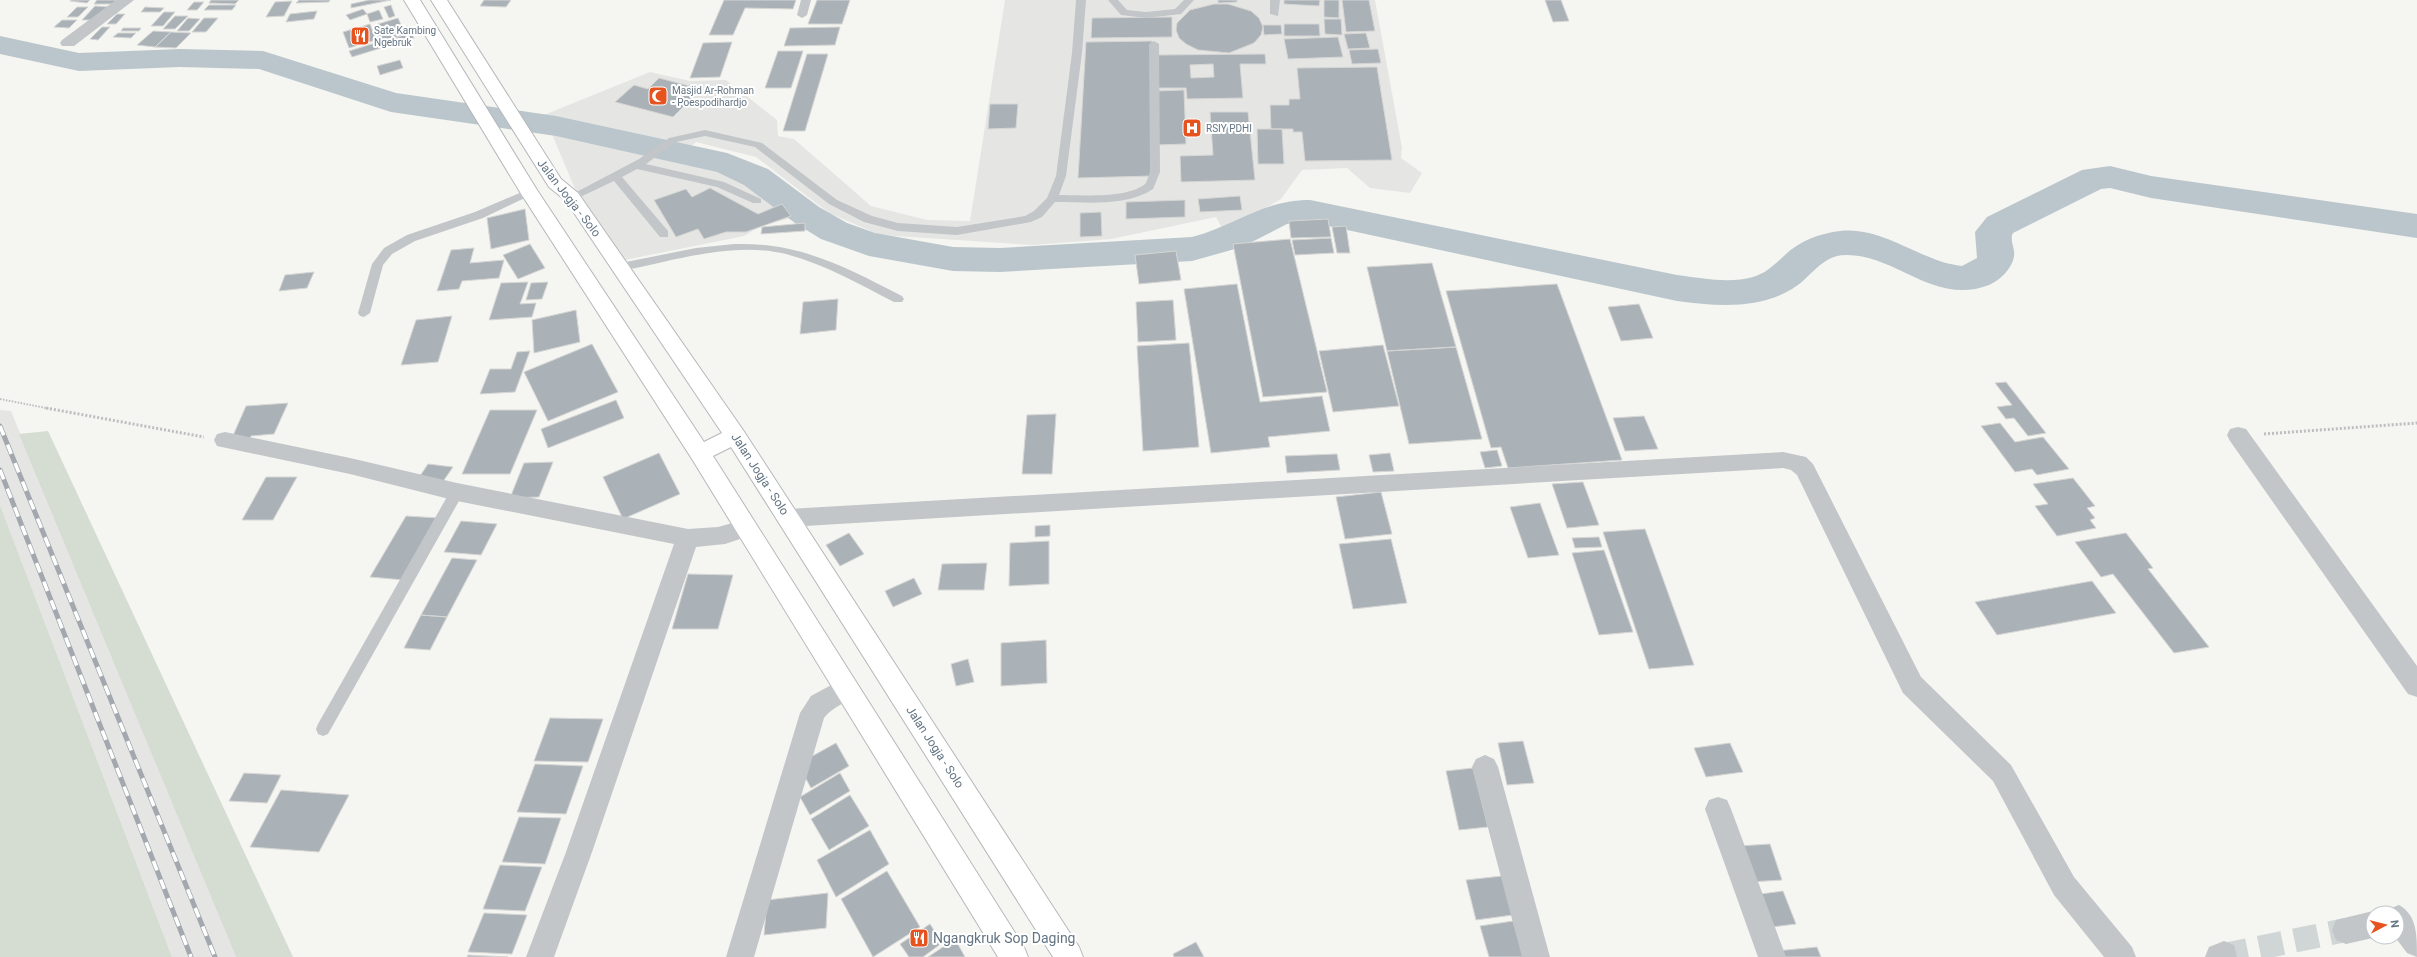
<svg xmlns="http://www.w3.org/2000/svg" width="2417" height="957" font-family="Roboto,sans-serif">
	<rect width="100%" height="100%" fill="#f5f5f1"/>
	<path fill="#e5e6e4" d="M1005,0H1375L1402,148L1401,158L1422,173L1410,193L1370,188L1347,168L1302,170L1281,199L1224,232L1216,217L1111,239L1033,245L880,235L829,213L756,157L696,142L680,156L732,170L786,202L798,216L761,226L744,236L625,260L578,196L544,115L650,72L690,81L726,80L777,120L778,136L794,139L871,206L927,220L970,221Z
		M0,410L11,411L236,957H172L0,505Z"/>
	<path fill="#d5dcd2" d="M48,431L293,957H236L19,434Z
		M0,505L172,957H0Z"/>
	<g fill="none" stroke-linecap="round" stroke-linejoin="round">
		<path fill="#bbc6cc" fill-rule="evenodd" d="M0,36L79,53L180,49L263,51L396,93L556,116L727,153L768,169L819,207L847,223L875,233L953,247L1000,248L1192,237C1237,225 1262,200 1310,200L1677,275C1701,278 1729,284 1753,277C1767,273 1775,264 1785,255C1799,241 1821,233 1840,231C1884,226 1921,262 1962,266L1977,258L1975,232L1987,217L2082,170L2110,166L2151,176L2417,214V238L2151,198L2110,188L2101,189L2013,233C2010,238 2013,245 2014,251C2016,265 2001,280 1989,285C1934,306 1897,255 1847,255C1822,254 1811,278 1792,289C1758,310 1715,306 1677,301L1310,222L1287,224L1242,247L1192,261L1000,272L953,271L869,256L821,239L795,223L744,185L717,172L556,136L391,112L259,69L180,67L79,71L0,54Z"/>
	</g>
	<path fill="#aab2b8" stroke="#d6d6d4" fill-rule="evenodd" d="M72,0H90L87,3L70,1Z
		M97,0H116L113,4H94Z
		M211,0H239L235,4L209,3Z
		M299,0H330L329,2L296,3Z
		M369,0H391L351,8V4Z
		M484,0H511L506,7L480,6Z
		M724,0H796L793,9L745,8L733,35H709Z
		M817,0H850L842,24H808Z
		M1218,0H1237V2L1218,3Z
		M1284,0H1320L1319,6L1284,4Z
		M1324,0H1339V18L1324,17Z
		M1342,0H1369L1375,31L1346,32Z
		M1545,0H1561L1569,21L1553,22Z
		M292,1L284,16L266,17L275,2Z
		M194,2H204L197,10H187Z
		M1214,4H1228L1251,11L1259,18L1263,27L1261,35L1254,43L1229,53L1198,50L1186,44L1179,38L1176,30L1177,23L1190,10Z
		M209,5H236L232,10H204Z
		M391,5L395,16L389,18L384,7Z
		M95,6L109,7L96,20H82Z
		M77,7H88L78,17H67Z
		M145,7L164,8L160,12H141Z
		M363,9L367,14L350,20L346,15Z
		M379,10L383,19L370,22L367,14Z
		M317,11L314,19L286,22L290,14Z
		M164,12H175L163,26H151Z
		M117,14H125L116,24H107Z
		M175,16H188L175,29H163Z
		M1172,17V37L1091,38L1092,18Z
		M188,18L200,19L189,31H177Z
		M204,18H218L206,32H192Z
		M398,18L402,27L381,33L378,24Z
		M1324,19H1341L1342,35L1325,34Z
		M62,20H77L69,28L54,27Z
		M370,24L376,40L349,48L343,32Z
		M1284,24H1319L1320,36H1284Z
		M1263,25H1281L1282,34L1264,35Z
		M408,26L411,33L380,42L377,35Z
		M102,27H110L98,40L90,39Z
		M840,27L835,45L784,46L790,28Z
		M123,28H141L139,31H121Z
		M153,31L171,32L155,47L137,45Z
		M171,32L191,33L176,48L155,47Z
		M118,33H136L131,38L113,37Z
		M411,33L414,38L383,47L380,42Z
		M1366,33L1370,48L1348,49L1344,34Z
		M1338,37L1343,57L1288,59L1284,39Z
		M1152,41V176L1078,178L1086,42Z
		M378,42L381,48L352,57L349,51Z
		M732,42L720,77L690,78L703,43Z
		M1378,49L1381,63L1352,64L1349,50Z
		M778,51H803L791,88H765Z
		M807,54H828L805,131H783Z
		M1265,54L1266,64H1240L1243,98L1187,99L1186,88H1157L1156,55ZM1213,64L1214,77L1191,78L1190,65Z
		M400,60L403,68L380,75L377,66Z
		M1377,67L1392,160L1305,161L1302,132H1293V129H1271L1270,105H1289V99H1300L1297,68Z
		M659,78L701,89L673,117L615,102L634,85L648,89Z
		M1184,90L1186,144L1156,145L1155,91Z
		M990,104H1018L1016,128L988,129Z
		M1210,112H1248L1255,180L1181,182L1180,156L1213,155Z
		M1257,129H1282L1284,164H1258Z
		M710,188L758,214L782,204L791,216L746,232H726L704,239L698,229L676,237L654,200L686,189L692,197Z
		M1240,196L1242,210L1200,212L1198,199Z
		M1185,200V217L1126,219V202Z
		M525,209L529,240L491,249L487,218Z
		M1101,212L1102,236L1080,237V213Z
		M1328,219L1331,237L1291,238L1289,221Z
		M805,223V231L761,234L762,227Z
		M1346,226L1350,253H1337L1332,227Z
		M1331,238L1334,253L1295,255L1292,240Z
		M1290,239L1327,392L1263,397L1233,244Z
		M530,244L545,268L518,279L503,255Z
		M474,248L470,263L504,260L499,278L462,281L459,289L437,291L451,250Z
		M1176,251L1181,280L1139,284L1135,255Z
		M1432,263L1456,347L1387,351L1367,267Z
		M314,272L307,288L279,291L285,275Z
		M528,282L520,304L536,303L532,317L489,320L501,283Z
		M548,282L542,299L526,300L531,283Z
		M1237,284L1260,402L1322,396L1330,431L1268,437L1270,447L1211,453L1184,289Z
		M1557,284L1622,460L1508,468L1501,447L1491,448L1446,291Z
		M838,299L836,330L800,334L803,302Z
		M1173,300L1176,340L1138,342L1136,302Z
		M1639,304L1653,338L1621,341L1608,307Z
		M576,310L580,342L534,353L532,320Z
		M452,316L438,362L401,365L416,320Z
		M1189,343L1199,447L1143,451L1137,346Z
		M592,344L618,392L548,421L524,372Z
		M1383,345L1399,406L1333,412L1319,351Z
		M1456,347L1482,439L1409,444L1387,351Z
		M530,351L515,392L480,394L490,369H511L517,352Z
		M2006,382L2046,433L2028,436L2014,418L2006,419L1997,407L2012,405L1995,383Z
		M616,400L624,418L548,448L541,429Z
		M288,403L274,434L251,436L250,439L232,438L246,406Z
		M490,410H537L510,474H462Z
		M1056,414L1052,474H1022L1027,415Z
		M1644,416L1658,449L1625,451L1613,418Z
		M2000,423L2015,442L2043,437L2069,469L2037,475L2032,469L2015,472L1981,426Z
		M1497,450L1502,466L1485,468L1480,452Z
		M659,453L680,494L623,519L603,477Z
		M1390,453L1394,471L1373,472L1369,455Z
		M1337,454L1340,470L1287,473L1285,456Z
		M553,462L539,497L510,498L524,463Z
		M428,464L453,467L442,483L418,479Z
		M266,477H297L273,520H242Z
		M2073,478L2095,506L2087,508L2095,518L2090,520L2096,528L2057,536L2035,506L2048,504L2033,484Z
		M1583,482L1599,525L1567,528L1552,484Z
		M1381,492L1392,534L1345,539L1336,497Z
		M1540,503L1559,555L1528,558L1510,507Z
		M406,516L439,518L404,580L370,577Z
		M461,521L497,524L481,555L444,552Z
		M1050,525V536L1035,537V526Z
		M1645,529L1694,665L1649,669L1603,532Z
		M849,533L864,554L840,566L826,545Z
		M2126,533L2153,568L2148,569L2209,647L2174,653L2113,574L2101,577L2075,542Z
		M1599,537L1602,547L1575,548L1572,538Z
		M1391,539L1407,603L1353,609L1339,544Z
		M1049,541V584L1009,586L1010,543Z
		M1604,550L1633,632L1599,635L1572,553Z
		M452,558L477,560L447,617L421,615Z
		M987,563L984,590H938L942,564Z
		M688,574L733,575L718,629H672Z
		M914,578L922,594L893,607L885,591Z
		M2092,581L2116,613L1997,635L1975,602Z
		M421,615L447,617L430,650L404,648Z
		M1046,640L1047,683L1001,686V643Z
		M968,659L974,682L956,686L951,664Z
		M550,718L603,719L588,762L534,761Z
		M1523,741L1534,783L1507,785L1498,743Z
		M836,743L849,766L811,788L798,764Z
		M1730,743L1743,772L1706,777L1694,748Z
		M535,764L583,766L566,814L517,812Z
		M1473,768L1488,827L1459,830L1446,771Z
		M244,773L281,775L267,803L229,801Z
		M840,773L850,791L810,815L800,797Z
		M281,790L349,795L319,852L250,847Z
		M850,795L869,826L829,850L811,819Z
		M519,817L561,818L545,864L502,862Z
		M870,830L889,864L836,897L817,860Z
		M1770,844L1782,880L1750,882L1739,846Z
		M500,865L542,867L525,911L483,909Z
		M887,871L920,927L873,957L841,899Z
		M1502,876L1513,915L1476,920L1466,880Z
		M1783,891L1796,924L1765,928L1753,895Z
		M828,893L826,928L764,935L767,900Z
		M484,913L527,915L512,954L468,952Z
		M1513,921L1524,957H1489L1480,926Z
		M930,924L942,943L923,957H909L900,944Z
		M955,939L965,957H928Z
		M1196,942L1204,957H1174L1173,954Z
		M1817,947L1821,957H1779L1776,951Z
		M468,955L508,957H467Z"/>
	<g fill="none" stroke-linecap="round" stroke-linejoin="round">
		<path stroke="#d0d5d6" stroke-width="24" stroke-dasharray="24 12" stroke-linecap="butt" d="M2224,955L2346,930"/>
		<defs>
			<path id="highway" d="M404,0H420L537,190L704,442L722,433L566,201L549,187L431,0H447L561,179L578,193L743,430L1079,947L1083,957H1053L731,447L713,456L1024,947L1028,957H998L692,459L520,192Z"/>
		</defs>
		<use href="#highway" stroke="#b5b8bb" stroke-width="2"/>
		<path stroke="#bcbec0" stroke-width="2" stroke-dasharray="1.5 1.5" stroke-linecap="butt" d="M0,399L51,409"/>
		<path stroke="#bcbec0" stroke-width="3" stroke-dasharray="2 2" stroke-linecap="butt" d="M46,408L204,437
			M2264,434L2417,423"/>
		<path fill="#c2c6c9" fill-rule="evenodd" d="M801,0H811L807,15L802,18L797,15Z
			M1076,0H1086L1082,53L1066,176L1059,195C1081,195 1130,199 1146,183L1150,172L1149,44L1154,41L1159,44L1160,172L1153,189C1126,207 1085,202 1055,202L1042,217L1031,222L957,235L898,231L864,222L829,204L755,147L705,136L676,142L646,164L724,182L761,199V203H753L717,187L637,169L622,177L668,231V237H660L614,181L576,199L572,200L567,197L639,159L669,138L705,130L762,143L837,200L872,216L898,223L957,227L1025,216L1034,211L1047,198L1056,176L1072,53Z
			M1108,0H1118L1127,10L1146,12L1175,9L1184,0H1194L1181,14L1146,18L1121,15Z
			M1270,0H1280L1278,16L1270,14Z
			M529,189L534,192L533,194L483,218L415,241L392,254L383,265L370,313L364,317L360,316L358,313L372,264L384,248L407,235L475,212Z
			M734,244C800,242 845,267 902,296L904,299L902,302H894C859,284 824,264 786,254C733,241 673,261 621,271L615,267L621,263L696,248Z
			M457,487L462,488L464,492L328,734L323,736L318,734L316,729L318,724L452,488Z"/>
		<path fill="#c2c6c9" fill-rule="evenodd" d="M116,0H134L74,46H62L60,43L62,40Z
			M2238,427L2246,429L2417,666V697L2408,694L2230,441L2227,435L2230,429Z
			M225,432L350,458L457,483L688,529L718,527L747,519L755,522L758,528L755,534L725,544L696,547L592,852L554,957H526L566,852L674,544L457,501L350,474L217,446L214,440L217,434Z
			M1783,452L1806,457L1813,464L1921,677L2011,765L2074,877L2132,947L2136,957H2104L2054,895L1993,781L1903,693L1797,475L1791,470L1783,468L788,527L780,524L777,518L780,512L788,509Z
			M846,677L855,680L858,688C852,702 834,705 824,718L754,957H726L800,713L811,696Z
			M1485,755L1494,759L1498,767L1550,957H1522L1472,767L1476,759Z
			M1718,797L1727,800L1731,809L1786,957H1758L1705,809L1709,800Z
			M2399,905C2417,915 2417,935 2417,957L2407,953L2395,937H2397V913H2388L2389,909Z
			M2373,911L2377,913H2373V937H2377L2346,944L2336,940L2332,930L2336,920Z
			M2224,941L2234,945L2237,957H2205L2209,947Z"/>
		<use href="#highway" fill="#fff" fill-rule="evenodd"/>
		<defs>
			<path id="rail" d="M0,426L215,957
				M0,470L191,957"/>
		</defs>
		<use href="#rail" stroke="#a2a8ae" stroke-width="5"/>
		<use href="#rail" stroke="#fff" stroke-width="3.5" stroke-dasharray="10" stroke-linecap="butt"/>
	</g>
	<defs>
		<symbol id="restaurant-square" viewBox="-11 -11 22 22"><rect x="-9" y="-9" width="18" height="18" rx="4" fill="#e6531f" stroke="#fff"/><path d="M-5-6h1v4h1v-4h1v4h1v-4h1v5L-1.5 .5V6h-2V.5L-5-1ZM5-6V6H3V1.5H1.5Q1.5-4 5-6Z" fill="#fff"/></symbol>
		<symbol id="mosque-square" viewBox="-11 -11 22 22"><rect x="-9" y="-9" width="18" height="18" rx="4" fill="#e6531f" stroke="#fff"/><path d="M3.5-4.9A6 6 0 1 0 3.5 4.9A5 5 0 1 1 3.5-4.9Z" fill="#fff"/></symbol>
		<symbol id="hospital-square" viewBox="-11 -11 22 22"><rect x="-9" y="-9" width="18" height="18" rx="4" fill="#e6531f" stroke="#fff"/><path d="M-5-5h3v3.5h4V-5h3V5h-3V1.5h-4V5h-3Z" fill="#fff"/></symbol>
	</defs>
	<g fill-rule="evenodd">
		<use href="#restaurant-square" x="349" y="25" width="22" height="22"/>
		<use href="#mosque-square" x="647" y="85" width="22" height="22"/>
		<use href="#hospital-square" x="1181" y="117" width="22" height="22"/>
		<use href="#restaurant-square" x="908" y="927" width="22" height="22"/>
	</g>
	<g text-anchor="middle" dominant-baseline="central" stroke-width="4" stroke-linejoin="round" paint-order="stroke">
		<g font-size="10" fill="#637483" stroke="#fff" text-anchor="start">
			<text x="374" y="30">Sate Kambing<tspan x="374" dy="12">Ngebruk</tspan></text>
			<text x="672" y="90">Masjid Ar-Rohman<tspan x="672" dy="12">- Poespodihardjo</tspan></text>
			<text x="1206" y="128">RSIY PDHI</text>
		</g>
		<g font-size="12" fill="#637483" stroke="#fff">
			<text transform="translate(569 198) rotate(52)">Jalan Jogja - Solo</text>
			<text transform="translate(760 474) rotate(57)">Jalan Jogja - Solo</text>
			<text transform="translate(935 747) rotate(57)">Jalan Jogja - Solo</text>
		</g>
		<g font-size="14" fill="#637483" stroke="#fff" text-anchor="start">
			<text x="933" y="938">Ngangkruk Sop Daging</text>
		</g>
	</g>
	<g transform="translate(2385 925) rotate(83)"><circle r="19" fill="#ffffff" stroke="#c1c7cd"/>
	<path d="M0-3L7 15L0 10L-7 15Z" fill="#e6531f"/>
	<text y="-6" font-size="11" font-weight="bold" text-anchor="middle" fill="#637483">N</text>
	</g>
</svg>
